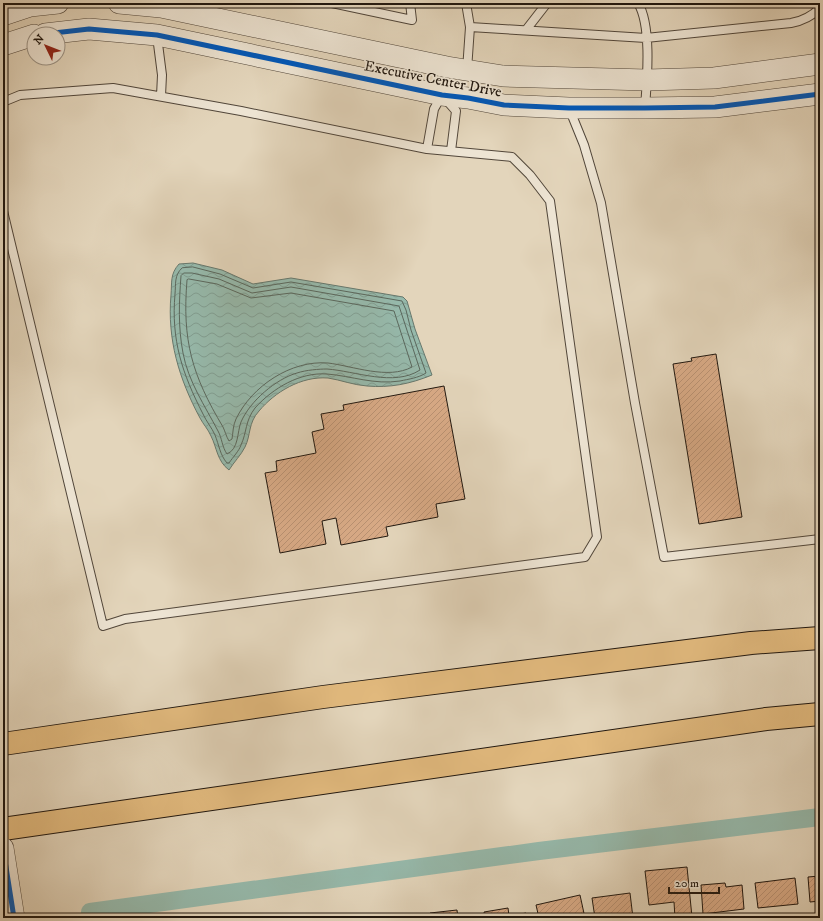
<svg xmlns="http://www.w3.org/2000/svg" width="823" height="921" font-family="'IM FELL DW Pica',serif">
	<defs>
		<pattern id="water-waves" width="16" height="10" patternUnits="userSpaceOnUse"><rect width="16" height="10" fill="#96b9ab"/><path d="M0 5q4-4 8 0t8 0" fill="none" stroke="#819e92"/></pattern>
		<pattern id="building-hatch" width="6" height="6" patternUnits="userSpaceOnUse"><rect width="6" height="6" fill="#d9ab87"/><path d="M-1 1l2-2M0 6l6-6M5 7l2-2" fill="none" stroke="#ba9273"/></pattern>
	</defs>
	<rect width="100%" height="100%" fill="#e3d5bb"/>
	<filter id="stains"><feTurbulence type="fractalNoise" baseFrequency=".005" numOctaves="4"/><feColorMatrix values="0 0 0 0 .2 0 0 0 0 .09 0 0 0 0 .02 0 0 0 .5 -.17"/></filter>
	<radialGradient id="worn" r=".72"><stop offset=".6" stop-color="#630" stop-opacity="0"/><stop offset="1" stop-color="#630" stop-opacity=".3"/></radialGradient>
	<path fill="url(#water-waves)" stroke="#67786d" d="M193,263L222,270L253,284L291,278L403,297L407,301L415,329L432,375C410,384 390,388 367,386C353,385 341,380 328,378C301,376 275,392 259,411C248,423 251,435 245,447C241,455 234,462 229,470C217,461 217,448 211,436C208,429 203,424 200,418C179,379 167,339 171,295C172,282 170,274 179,264Z"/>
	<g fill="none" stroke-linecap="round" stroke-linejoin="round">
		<path stroke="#5b685d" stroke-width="1" d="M193,267L220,274L253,288L291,282L402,301L406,310L411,330L426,373C418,378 409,379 400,381C374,385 352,376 327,374C300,372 273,388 255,408C245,421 247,432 241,445C239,451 233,457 229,463H227C220,455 219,445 215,435C212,428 206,421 203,414C182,373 171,340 175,294C176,284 174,275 182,268Z
			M184,273H192L219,279L252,293L291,287L399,306L420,370C394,387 355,371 327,369C319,369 306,370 297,373C276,379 250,401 241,422C237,432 239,449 227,454C222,447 222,438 218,431C205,406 188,381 183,353C178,327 179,302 181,276Z
			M189,279L217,284L251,298L291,293L394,311L412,367C388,380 353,366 328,363C291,360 252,386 236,419C233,425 233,433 232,439L229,441C226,436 225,431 223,427C192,375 182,341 187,280Z"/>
		<path stroke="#96b9ab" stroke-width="18" d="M90,912L539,851L820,817"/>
	</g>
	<path fill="url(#building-hatch)" stroke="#20170f" d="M716,354L742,517L699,524L673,364L692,361L691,358Z
		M444,386L465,499L436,504L438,517L386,527L388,536L341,545L336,518L322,521L326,544L280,553L265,473L277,471L276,461L316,453L312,432L324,429L321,414L344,410L343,405Z
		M687,867L692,917L675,918L674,902L649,905L645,871Z
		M820,876V901L810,902L808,877Z
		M795,878L798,904L758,908L755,883Z
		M725,883L726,887L742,885L744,909L703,914L701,885Z
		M630,893L633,918H595L592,898Z
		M580,895L585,918H539L536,905Z
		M508,908L509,916L526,913L527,918H485L484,912Z
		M457,910L458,918H431L430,913Z"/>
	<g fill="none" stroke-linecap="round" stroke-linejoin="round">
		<defs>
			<path id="service" d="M332,3L412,20L410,3
				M466,3L470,27
				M638,3C652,26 647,80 645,108
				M526,30L547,3
				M157,36L162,75L161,96
				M467,70L470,27L646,38L791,23C803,21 811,17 820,8
				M3,102L20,95L113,88L241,111L427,149L512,157L530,175L550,201L597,537L585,557L125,619L103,626L3,211
				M569,108L584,145L601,203L635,403L664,557L820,539
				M427,149L434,109L442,95L456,111L451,151"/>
			<path id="tertiary" d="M119,3L161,7L447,67L503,76L647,80L714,78L820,64
				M3,15L30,6L58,3
				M45,34L89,29L157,35L442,95L468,98L504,105L569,108H645L715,107L820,94
				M3,45L34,35
				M3,848L14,918"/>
			<path id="motorway" d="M3,744L323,697L751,643L820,638
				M3,829L766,719L820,714"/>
		</defs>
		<use href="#service" stroke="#51463a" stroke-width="10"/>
		<use href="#tertiary" stroke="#51463a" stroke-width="22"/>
		<use href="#motorway" stroke="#20170f" stroke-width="24"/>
		<use href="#service" stroke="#ede4d3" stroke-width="8"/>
		<use href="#tertiary" stroke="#ede4d3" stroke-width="21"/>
		<use href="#motorway" stroke="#e2ba7e" stroke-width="22"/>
		<defs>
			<path id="cycleway" d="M45,34L89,29L157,35L442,95L468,98L504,105L569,108H645L715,107L820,94
				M3,848L14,918"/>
		</defs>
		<use href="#cycleway" stroke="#ede4d3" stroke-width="8"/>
		<use href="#cycleway" stroke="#0057b8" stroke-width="5"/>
	</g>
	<g text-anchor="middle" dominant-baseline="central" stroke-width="3.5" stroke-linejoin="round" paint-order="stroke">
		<g font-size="15" fill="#20170f" stroke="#ede4d3">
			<text transform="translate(433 79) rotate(11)">Executive Center Drive</text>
		</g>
	</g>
	<rect width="823" height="921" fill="none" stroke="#e3d5bb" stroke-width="16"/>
	<rect x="4" y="4" width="815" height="913" fill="none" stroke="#20170f" stroke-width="2"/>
	<rect x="8" y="8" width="807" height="905" fill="none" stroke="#20170f"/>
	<g transform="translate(46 46) rotate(313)"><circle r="19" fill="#ede4d3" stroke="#9b9285"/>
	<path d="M0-3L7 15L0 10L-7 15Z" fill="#8f2418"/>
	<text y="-6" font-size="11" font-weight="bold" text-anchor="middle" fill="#20170f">N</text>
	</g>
	<path d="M669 887v6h50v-6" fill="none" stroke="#20170f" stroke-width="2"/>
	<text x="675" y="887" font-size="12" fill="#20170f" stroke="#ede4d3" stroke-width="3" paint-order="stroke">20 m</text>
	<rect width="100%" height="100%" filter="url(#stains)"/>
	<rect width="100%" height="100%" fill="url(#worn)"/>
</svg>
